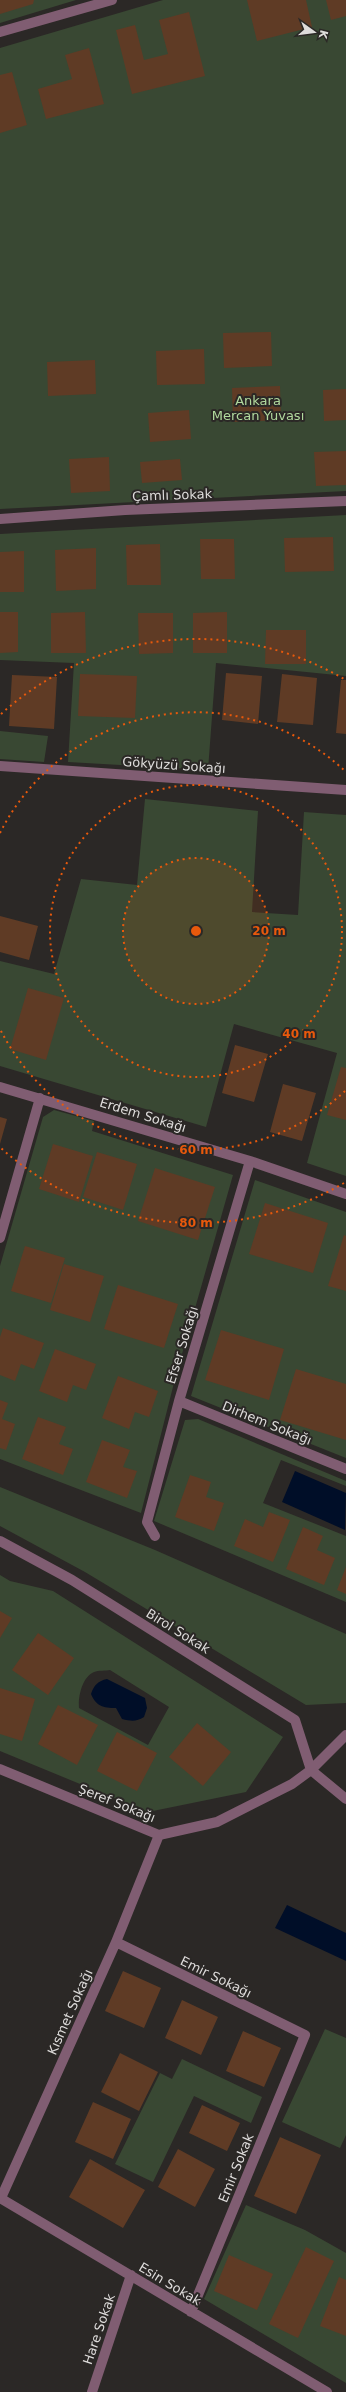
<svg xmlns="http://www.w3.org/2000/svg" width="346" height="2392" font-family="'DejaVu Sans',sans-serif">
	<rect width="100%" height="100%" fill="#2b2826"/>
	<path fill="#394833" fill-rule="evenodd" d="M0,0H76L0,23Z
		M163,0H346V491L0,509V48Z
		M346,515V676L216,663L208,770L68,762L74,663L0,660V534Z
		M0,731L48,736L44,762L0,759Z
		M145,799L258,811L252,912L298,915L304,812L346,815V1176L307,1163L337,1053L234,1024L206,1127L0,1066V961L54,974L81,879L137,885Z
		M54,1110L94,1121L92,1131L233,1175L176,1375L141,1513L0,1459V1266L43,1117Z
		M255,1180L346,1212V1458L191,1396Z
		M198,1419L346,1481V1486L281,1460L263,1503L346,1536V1602L154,1521L185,1420Z
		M0,1487L155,1550L346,1634V1703L306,1705L85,1572L0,1526Z
		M0,1575L10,1581L53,1591L283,1737L246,1792L148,1812L0,1751ZM110,1670L169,1707L148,1745L79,1708C78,1697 82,1677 94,1672C98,1670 106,1671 110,1670Z
		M325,2029L346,2038V2135L340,2148L282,2122Z
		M182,2059L262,2097L251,2123L194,2096L153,2182L115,2164L160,2073L172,2079Z
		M246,2205L305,2230L346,2253V2383L204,2299Z"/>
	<path fill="#000e28" d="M295,1471L346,1493L345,1530L282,1502Z
		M107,1679L145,1698L147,1708L144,1717C136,1722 131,1721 122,1719L116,1708C103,1708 96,1706 91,1694C94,1685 98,1681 107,1679Z
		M287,1905L346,1933V1961L275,1928Z"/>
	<path fill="#5f3b25" d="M0,0H34L33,4L0,14Z
		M247,0H306L312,27L257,41Z
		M326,0H346V16L331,20Z
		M189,12L205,76L132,94L116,30L135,25L144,60L168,54L159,20Z
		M89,48L104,104L46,119L38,89L72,79L65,55Z
		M12,72L27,125L0,133V75Z
		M271,332L272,366L224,368L223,333Z
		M204,349L205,384L157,385L156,351Z
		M95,360L96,394L48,396L47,362Z
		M280,386L281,420L233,422L232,388Z
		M346,389V420L324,421L323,390Z
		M189,410L191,439L150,442L148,413Z
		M346,451V485L316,486L314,452Z
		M109,457L110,491L71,493L69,459Z
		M180,459L182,480L142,483L140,462Z
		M333,537L334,571L285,572L284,538Z
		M200,539H234L235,579H201Z
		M160,544L161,585H127L126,545Z
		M96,548V589L56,591L55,550Z
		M24,551V592H0V552Z
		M0,612H18V652L0,653Z
		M85,612L86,653H51V613Z
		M227,612V653H193V613Z
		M138,613H173V653L139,654Z
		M266,630H306V664H265Z
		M226,673L262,676L258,724L222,720Z
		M80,674L137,676L135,718L78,716Z
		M282,674L317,678L313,725L277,722Z
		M12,675L57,677L54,729L9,726Z
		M341,680H346V734L336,733Z
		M0,916L38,926L29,960L0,952Z
		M28,988L64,998L46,1060L10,1049Z
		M235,1045L268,1054L254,1102L222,1093Z
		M341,1067L346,1068V1120L327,1115Z
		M283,1084L316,1093L302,1141L270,1132Z
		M0,1117L7,1119L0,1144Z
		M53,1144L93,1156L79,1202L39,1189Z
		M97,1152L137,1164L123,1210L83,1197Z
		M155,1168L215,1187L198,1240L138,1221Z
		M265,1203L328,1223L313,1273L249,1254Z
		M344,1235L346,1236V1291L328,1286Z
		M25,1246L65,1258L51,1303L11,1291Z
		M64,1264L104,1276L90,1322L50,1310Z
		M118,1285L178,1304L164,1348L104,1329Z
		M3,1328L44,1343L34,1369L21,1364L15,1381L0,1375V1337Z
		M221,1330L284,1349L269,1400L205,1380Z
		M55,1349L96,1364L86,1390L73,1385L67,1402L39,1391Z
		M296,1369L346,1384V1440L280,1420Z
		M118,1376L158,1391L149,1417L135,1412L129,1429L102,1418Z
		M0,1400L8,1403L2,1419L15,1424L6,1450L0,1448Z
		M38,1417L66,1427L59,1444L73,1449L63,1475L22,1459Z
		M102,1440L130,1450L123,1467L137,1471L127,1498L86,1482Z
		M190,1475L211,1482L206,1497L224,1503L214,1531L175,1517Z
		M269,1512L290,1520L273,1562L234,1546L245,1519L263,1527Z
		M303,1527L323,1536L317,1550L335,1558L324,1585L286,1569Z
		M346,1567V1594L337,1590Z
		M0,1611L12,1618L0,1638Z
		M38,1633L74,1658L48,1695L12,1670Z
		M0,1688L35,1699L22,1741L0,1734Z
		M58,1705L98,1725L77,1765L38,1744Z
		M197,1723L231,1752L203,1786L169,1757Z
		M117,1732L157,1753L137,1791L97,1771Z
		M123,1971L161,1988L144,2028L105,2011Z
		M182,2000L218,2017L201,2055L165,2038Z
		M243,2031L281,2048L264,2087L226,2071Z
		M120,2053L158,2072L139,2111L101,2092Z
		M93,2102L131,2119L113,2159L75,2142Z
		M202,2105L240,2123L227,2151L189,2133Z
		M280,2137L321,2155L296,2214L254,2196Z
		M178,2149L215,2169L195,2207L158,2187Z
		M90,2159L145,2190L123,2228L69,2197Z
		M306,2247L334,2261L298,2338L269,2324Z
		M229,2255L273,2274L257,2310L214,2291Z
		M339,2277L346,2280V2336L320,2326Z"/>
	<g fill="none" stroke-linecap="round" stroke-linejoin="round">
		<path stroke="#805d72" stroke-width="10" d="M0,32L112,0
			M0,519L125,510L346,501
			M0,766L346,790
			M0,1087L250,1161L346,1194
			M0,1238L40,1098
			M179,1401L346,1469
			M155,1536L147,1522L179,1401L250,1161
			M0,1541L72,1580L295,1720L311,1770
			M0,1769L159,1835L217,1822L292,1784L311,1770L346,1735
			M311,1770L346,1799
			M116,1942L305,2035L191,2312
			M0,2198L327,2392
			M1,2198L116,1942L159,1835
			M92,2392L131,2275"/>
	</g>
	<circle cx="196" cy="931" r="73" fill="#e8590c" fill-opacity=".12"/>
	<g fill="none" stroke="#e8590c" stroke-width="2" stroke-dasharray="2 4">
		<circle cx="196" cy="931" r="73"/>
		<circle cx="196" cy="931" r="146"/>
		<path d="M345 1091A219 219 0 0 1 0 1029M0 833A219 219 0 0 1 345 771"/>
		<path d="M344 1183A292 292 0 0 1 1 1148M1 714A292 292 0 0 1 344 679"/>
	</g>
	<g text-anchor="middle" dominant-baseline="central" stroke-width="4" stroke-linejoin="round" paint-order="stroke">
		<g font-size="13" fill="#b1d99e" stroke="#2b2826">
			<text x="258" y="400">Ankara<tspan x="258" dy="15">Mercan Yuvası</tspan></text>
		</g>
		<g font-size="13" fill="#dedcdb" stroke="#2b2826">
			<text transform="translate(172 495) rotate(-2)">Çamlı Sokak</text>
			<text transform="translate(174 765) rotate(4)">Gökyüzü Sokağı</text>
			<text transform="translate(143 1115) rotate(17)">Erdem Sokağı</text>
			<text transform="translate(182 1345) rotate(-73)">Efser Sokağı</text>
			<text transform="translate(267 1423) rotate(22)">Dirhem Sokağı</text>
			<text transform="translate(178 1631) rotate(32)">Birol Sokak</text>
			<text transform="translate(117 1803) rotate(22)">Şeref Sokağı</text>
			<text transform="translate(216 1977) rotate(26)">Emir Sokağı</text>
			<text transform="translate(70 2012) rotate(-66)">Kısmet Sokağı</text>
			<text transform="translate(236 2168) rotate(-68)">Emir Sokak</text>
			<text transform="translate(170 2284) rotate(31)">Esin Sokak</text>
			<text transform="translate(99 2329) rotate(-71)">Hare Sokak</text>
		</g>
	</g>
	<circle cx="196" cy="931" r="6" fill="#e8590c" stroke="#2b2826" stroke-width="2"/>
	<g font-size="12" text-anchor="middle" font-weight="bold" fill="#e8590c" stroke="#2b2826" stroke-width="4" stroke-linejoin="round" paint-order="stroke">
		<text x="269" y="935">20 m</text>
		<text x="299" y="1038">40 m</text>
		<text x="196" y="1154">60 m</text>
		<text x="196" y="1227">80 m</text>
	</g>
	<g transform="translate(314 32) rotate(104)" stroke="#2b2826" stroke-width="3" paint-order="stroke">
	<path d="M0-3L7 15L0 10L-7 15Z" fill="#dedcdb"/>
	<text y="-6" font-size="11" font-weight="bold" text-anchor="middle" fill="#dedcdb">K</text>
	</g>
</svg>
